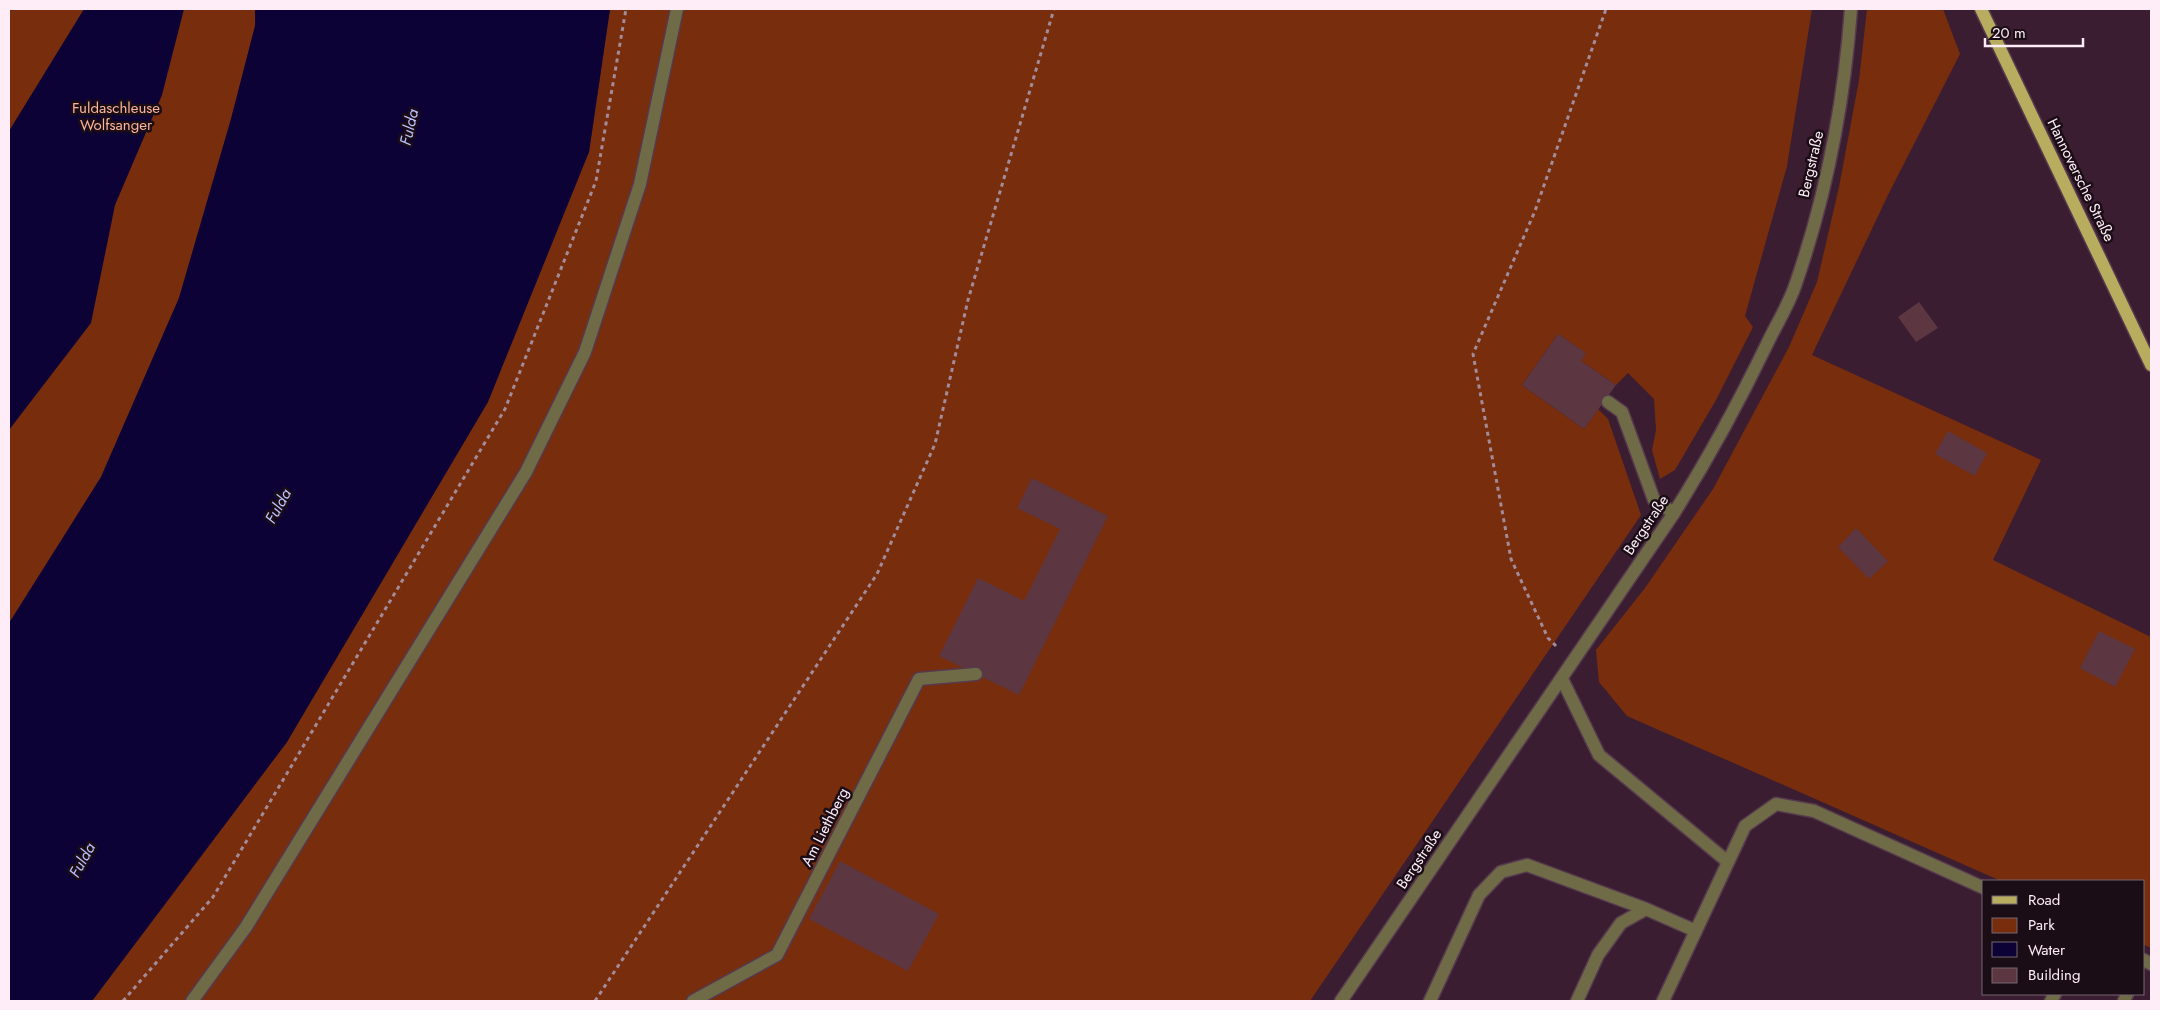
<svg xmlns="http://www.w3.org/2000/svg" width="2160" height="1010" font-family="Jost,sans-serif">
	<rect width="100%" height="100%" fill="#3b1d31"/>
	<path fill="#782d0d" d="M9,9H255V26L231,119L179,298L101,477L9,626Z
		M610,9H1812L1787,166L1745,316L1753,327L1716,400L1675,470L1660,479L1652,450L1656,430L1654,399L1628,373L1616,385L1581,361L1585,353L1558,334L1522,385L1584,429L1598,409L1608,419L1641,515L1310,1001H92L287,742L589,152Z
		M1867,9H1943L1960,54L1889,193L1812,355L2041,460L1993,560L2151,637V948L2144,945V881H2001L1627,716L1599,682L1596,650L1645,588L1713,489L1789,347L1817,282L1839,187L1859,80Z"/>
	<path fill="#0d0236" d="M84,9H184L162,95L115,205L91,323L9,430V131Z
		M255,9H610L589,152L488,402L287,742L92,1001H9V623L101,477L179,298L231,119L255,26Z"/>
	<path fill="#5c3641" d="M1919,302L1938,328L1916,342L1898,317Z
		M1558,334L1586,353L1581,361L1616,385L1584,429L1522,385Z
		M1948,431L1987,453L1975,476L1935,454Z
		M1032,478L1108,516L1019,695L939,656L978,578L1024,601L1060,529L1017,508Z
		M1856,528L1888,561L1869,579L1838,547Z
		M2099,631L2135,649L2115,687L2080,668Z
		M840,861L939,914L908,971L809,919Z"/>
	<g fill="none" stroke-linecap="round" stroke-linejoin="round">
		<defs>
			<path id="minor" d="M1608,402L1622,412L1654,500L1674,513
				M1562,679L1599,755L1728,862
				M2144,960L2151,964
				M192,1001L246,927L526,472L585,352L640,184L677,9
				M693,1001L777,955L919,679L976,674
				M1341,1001L1674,513C1708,459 1739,402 1767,344C1776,325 1788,306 1795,286C1826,197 1844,103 1851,9
				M1430,1001L1479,895L1501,872L1527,865L1646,909
				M1577,1001L1598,955L1621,923L1646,909L1696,931
				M1663,1001L1745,826L1776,804L1814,811L1984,888
				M2051,1001L2055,994
				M2124,1001L2127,994"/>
			<path id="major" d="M1981,9L2151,365"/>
		</defs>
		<use href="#minor" stroke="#563a4d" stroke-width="15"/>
		<use href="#major" stroke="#563a4d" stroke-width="15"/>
		<path stroke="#a38c9a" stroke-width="3" stroke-dasharray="4 4" stroke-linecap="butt" d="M1556,646L1548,638L1511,559L1473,354L1535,211L1606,9
			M123,1001L213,897L505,409L596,181L626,9
			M595,1001L877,574L935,444L968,300L1054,9"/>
		<use href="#minor" stroke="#706b47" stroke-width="12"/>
		<use href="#major" stroke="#b8ac5e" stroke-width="12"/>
	</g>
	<g text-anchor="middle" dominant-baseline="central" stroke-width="5" stroke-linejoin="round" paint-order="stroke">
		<g font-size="15" fill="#fbb59c" stroke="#1a0d16">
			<text x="116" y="108">Fuldaschleuse<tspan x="116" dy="17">Wolfsanger</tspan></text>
		</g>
		<g font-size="15" fill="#feedf7" stroke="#1a0d16">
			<text transform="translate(1811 164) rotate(-77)">Bergstraße</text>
			<text transform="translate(2081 180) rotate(64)">Hannoversche Straße</text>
			<text transform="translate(1646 525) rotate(-56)">Bergstraße</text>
			<text transform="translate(825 827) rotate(-63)">Am Liethberg</text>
			<text transform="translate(1419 859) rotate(-56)">Bergstraße</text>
		</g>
		<g font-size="16" font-style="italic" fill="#bbc0ff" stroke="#1a0d16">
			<text transform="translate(409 127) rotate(-77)">Fulda</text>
			<text transform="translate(278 506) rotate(-61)">Fulda</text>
			<text transform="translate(82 860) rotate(-61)">Fulda</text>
		</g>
	</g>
	<rect width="2160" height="1010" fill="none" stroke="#feedf7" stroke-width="20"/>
	<rect x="1982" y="880" width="162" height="115" fill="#1a0d16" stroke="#756770"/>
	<rect x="1992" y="896" width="25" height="8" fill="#b8ac5e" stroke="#756770"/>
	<text x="2028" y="905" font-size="15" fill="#feedf7">Road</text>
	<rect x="1992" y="918" width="25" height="15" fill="#782d0d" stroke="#756770"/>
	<text x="2028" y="930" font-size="15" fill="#feedf7">Park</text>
	<rect x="1992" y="942" width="25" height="15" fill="#0d0236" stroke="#756770"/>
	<text x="2028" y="955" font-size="15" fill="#feedf7">Water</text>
	<rect x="1992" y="968" width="25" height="15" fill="#5c3641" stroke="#756770"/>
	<text x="2028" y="980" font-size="15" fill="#feedf7">Building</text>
	<path d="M1985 38v8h98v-8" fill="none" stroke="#feedf7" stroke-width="2.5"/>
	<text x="1992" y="38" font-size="15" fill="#feedf7" stroke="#1a0d16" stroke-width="4" paint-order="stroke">20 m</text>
</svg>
